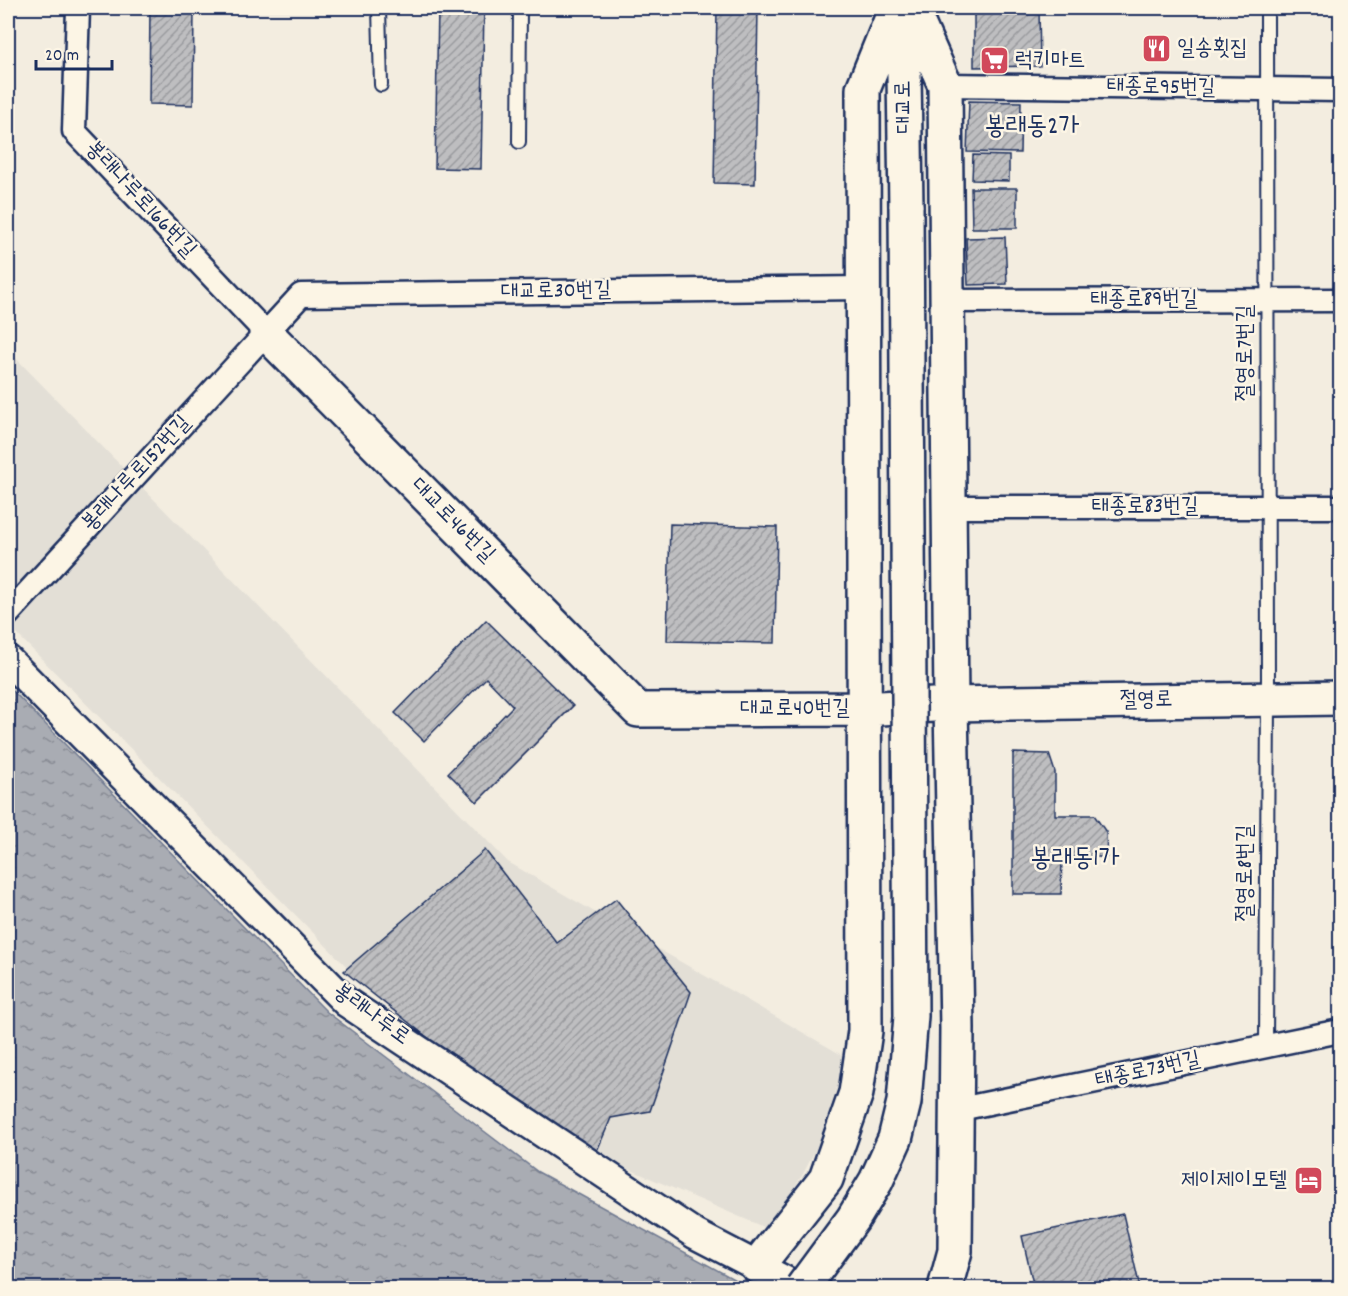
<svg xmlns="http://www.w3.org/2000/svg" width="1348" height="1296" font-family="Dekko,'Poor Story',sans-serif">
	<defs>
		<pattern id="water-ripples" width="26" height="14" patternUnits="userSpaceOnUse" patternTransform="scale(1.5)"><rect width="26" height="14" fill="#a9acb3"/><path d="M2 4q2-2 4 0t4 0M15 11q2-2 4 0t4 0" fill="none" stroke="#898c95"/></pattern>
		<pattern id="building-hatch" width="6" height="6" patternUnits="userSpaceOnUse" patternTransform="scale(1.5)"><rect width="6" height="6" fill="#bebec0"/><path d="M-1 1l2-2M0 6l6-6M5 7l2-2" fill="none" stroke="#9a9b9f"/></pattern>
	</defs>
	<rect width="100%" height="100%" fill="#f3ede0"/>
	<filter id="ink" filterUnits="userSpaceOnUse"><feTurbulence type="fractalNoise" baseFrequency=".0167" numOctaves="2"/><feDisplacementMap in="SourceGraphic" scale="12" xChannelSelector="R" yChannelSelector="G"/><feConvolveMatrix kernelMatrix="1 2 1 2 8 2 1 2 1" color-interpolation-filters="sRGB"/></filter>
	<g filter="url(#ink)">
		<path fill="#e3dfd6" d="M8,350L508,862L847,1058L817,1147L803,1174L768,1229L557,1138L360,980L8,625Z"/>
		<path fill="url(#water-ripples)" stroke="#707a91" stroke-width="1.5" d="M8,686L327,1012L538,1172L750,1288H8Z"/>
		<path fill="url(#building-hatch)" stroke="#1b2f5e" stroke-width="1.5" d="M150,8H194L193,105L149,104Z
			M438,8H484L481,169L435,168Z
			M717,8H758L755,184L714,183Z
			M974,8H1039L1040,66L974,67Z
			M969,101L1021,102L1020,153L967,152Z
			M973,155L1009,156V181L972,180Z
			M971,188H1017V228H972Z
			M1005,237L1007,284L968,285L966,238Z
			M670,524L777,527L775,643L667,641Z
			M486,620L573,706L477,802L448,773L513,706L486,678L424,741L395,713Z
			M1013,753L1049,754L1055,772V815H1094L1106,832L1107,857H1062L1061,894H1013Z
			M485,850L557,943L616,899L691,992L650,1111L611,1118L597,1151L526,1111L427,1037L344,971Z
			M1123,1214L1140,1288H1034L1022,1236Z"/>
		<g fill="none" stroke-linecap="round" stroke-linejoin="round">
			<defs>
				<path id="service" d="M379,8L381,85
					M519,142L520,8
					M1266,1046L1268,699L1267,8"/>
				<path id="minor" d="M78,8L74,131L266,333
					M945,85L1340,90
					M947,301L1340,300
					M950,507H1340
					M8,614L301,295L864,288
					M955,1110L1340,1031"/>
				<path id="tertiary" d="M8,660L346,1002L695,1234L799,1288"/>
				<path id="secondary" d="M903,8L906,207
					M911,8L945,85L951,704L957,1028L955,1251L945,1288
					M266,333L638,710L863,709L951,704L1340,698
					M757,1266L826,1179L856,1093L865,1031L863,89L896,8"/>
			</defs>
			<use href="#service" stroke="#1b2f5e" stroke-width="16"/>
			<use href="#minor" stroke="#1b2f5e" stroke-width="27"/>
			<use href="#tertiary" stroke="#1b2f5e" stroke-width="33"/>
			<use href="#secondary" stroke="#1b2f5e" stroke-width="38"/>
			<use href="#service" stroke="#fcf5e5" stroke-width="12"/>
			<use href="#minor" stroke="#fcf5e5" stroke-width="22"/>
			<use href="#tertiary" stroke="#fcf5e5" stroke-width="28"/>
			<use href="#secondary" stroke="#fcf5e5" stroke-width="33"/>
			<defs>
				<path id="secondary-bridge" d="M802,1288L853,1219L876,1181L895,1139L904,1102L911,1016L906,207"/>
			</defs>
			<use href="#secondary-bridge" stroke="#1b2f5e" stroke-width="38" stroke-linecap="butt"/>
			<use href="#secondary-bridge" stroke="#fcf5e5" stroke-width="33"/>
		</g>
	</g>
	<defs>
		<symbol id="restaurant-square" viewBox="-11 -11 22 22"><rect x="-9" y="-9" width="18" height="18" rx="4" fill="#d1495b" stroke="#fcf5e5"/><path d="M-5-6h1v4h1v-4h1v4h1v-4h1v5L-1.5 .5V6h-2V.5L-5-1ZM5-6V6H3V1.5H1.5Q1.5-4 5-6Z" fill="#fff"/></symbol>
		<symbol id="supermarket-square" viewBox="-11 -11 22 22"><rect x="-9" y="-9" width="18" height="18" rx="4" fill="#d1495b" stroke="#fcf5e5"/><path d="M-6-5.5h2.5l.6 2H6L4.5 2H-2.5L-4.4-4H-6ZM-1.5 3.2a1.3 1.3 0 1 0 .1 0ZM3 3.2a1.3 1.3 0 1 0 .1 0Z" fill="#fff"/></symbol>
		<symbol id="hotel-square" viewBox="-11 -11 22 22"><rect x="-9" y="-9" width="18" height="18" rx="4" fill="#d1495b" stroke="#fcf5e5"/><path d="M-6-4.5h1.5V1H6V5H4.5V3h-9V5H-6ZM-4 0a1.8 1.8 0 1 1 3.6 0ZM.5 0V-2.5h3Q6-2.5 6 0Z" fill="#fff"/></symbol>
	</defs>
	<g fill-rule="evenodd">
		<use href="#restaurant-square" x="1140" y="32" width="33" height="33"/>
		<use href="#supermarket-square" x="978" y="44" width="33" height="33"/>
		<use href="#hotel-square" x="1292" y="1164" width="33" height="33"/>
	</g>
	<g text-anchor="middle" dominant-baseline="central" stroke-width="5" stroke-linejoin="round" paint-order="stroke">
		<g font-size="22" fill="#1b2f5e" stroke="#fcf5e5" text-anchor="start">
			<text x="1177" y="49">일송횟집</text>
			<text x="1015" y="61">럭키마트</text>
			<text x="1287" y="1181" text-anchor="end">제이제이모텔</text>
		</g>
		<g font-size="22" fill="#1b2f5e" stroke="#fcf5e5">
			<text transform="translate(1161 88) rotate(1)">태종로95번길</text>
			<text transform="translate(905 107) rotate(-91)">대교로</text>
			<text transform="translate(140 200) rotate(47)">봉래나루로166번길</text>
			<text transform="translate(556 292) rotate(-1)">대교로30번길</text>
			<text x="1144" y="300">태종로89번길</text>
			<text transform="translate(1246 353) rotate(-90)">절영로7번길</text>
			<text transform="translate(137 474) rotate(-47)">봉래나루로152번길</text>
			<text x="1145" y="507">태종로83번길</text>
			<text transform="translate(452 521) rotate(45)">대교로46번길</text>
			<text transform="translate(1146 701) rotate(-1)">절영로</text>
			<text x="795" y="709">대교로40번길</text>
			<text transform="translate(1246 873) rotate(-90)">절영로8번길</text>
			<text transform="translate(371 1015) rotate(36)">봉래나루로</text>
			<text transform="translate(1148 1071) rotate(-12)">태종로73번길</text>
		</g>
		<g font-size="26" fill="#1b2f5e" stroke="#fcf5e5">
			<text x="1032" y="127">봉래동2가</text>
			<text x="1075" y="859">봉래동1가</text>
		</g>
	</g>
	<rect width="1348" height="1296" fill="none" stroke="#fcf5e5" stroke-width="30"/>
	<rect x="15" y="15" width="1318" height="1266" fill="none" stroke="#1b2f5e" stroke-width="2" filter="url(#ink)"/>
	<path d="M36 60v9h76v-9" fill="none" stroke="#1b2f5e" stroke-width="3"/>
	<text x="45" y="60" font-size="18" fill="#1b2f5e" stroke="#fcf5e5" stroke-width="4.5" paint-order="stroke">20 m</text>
</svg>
